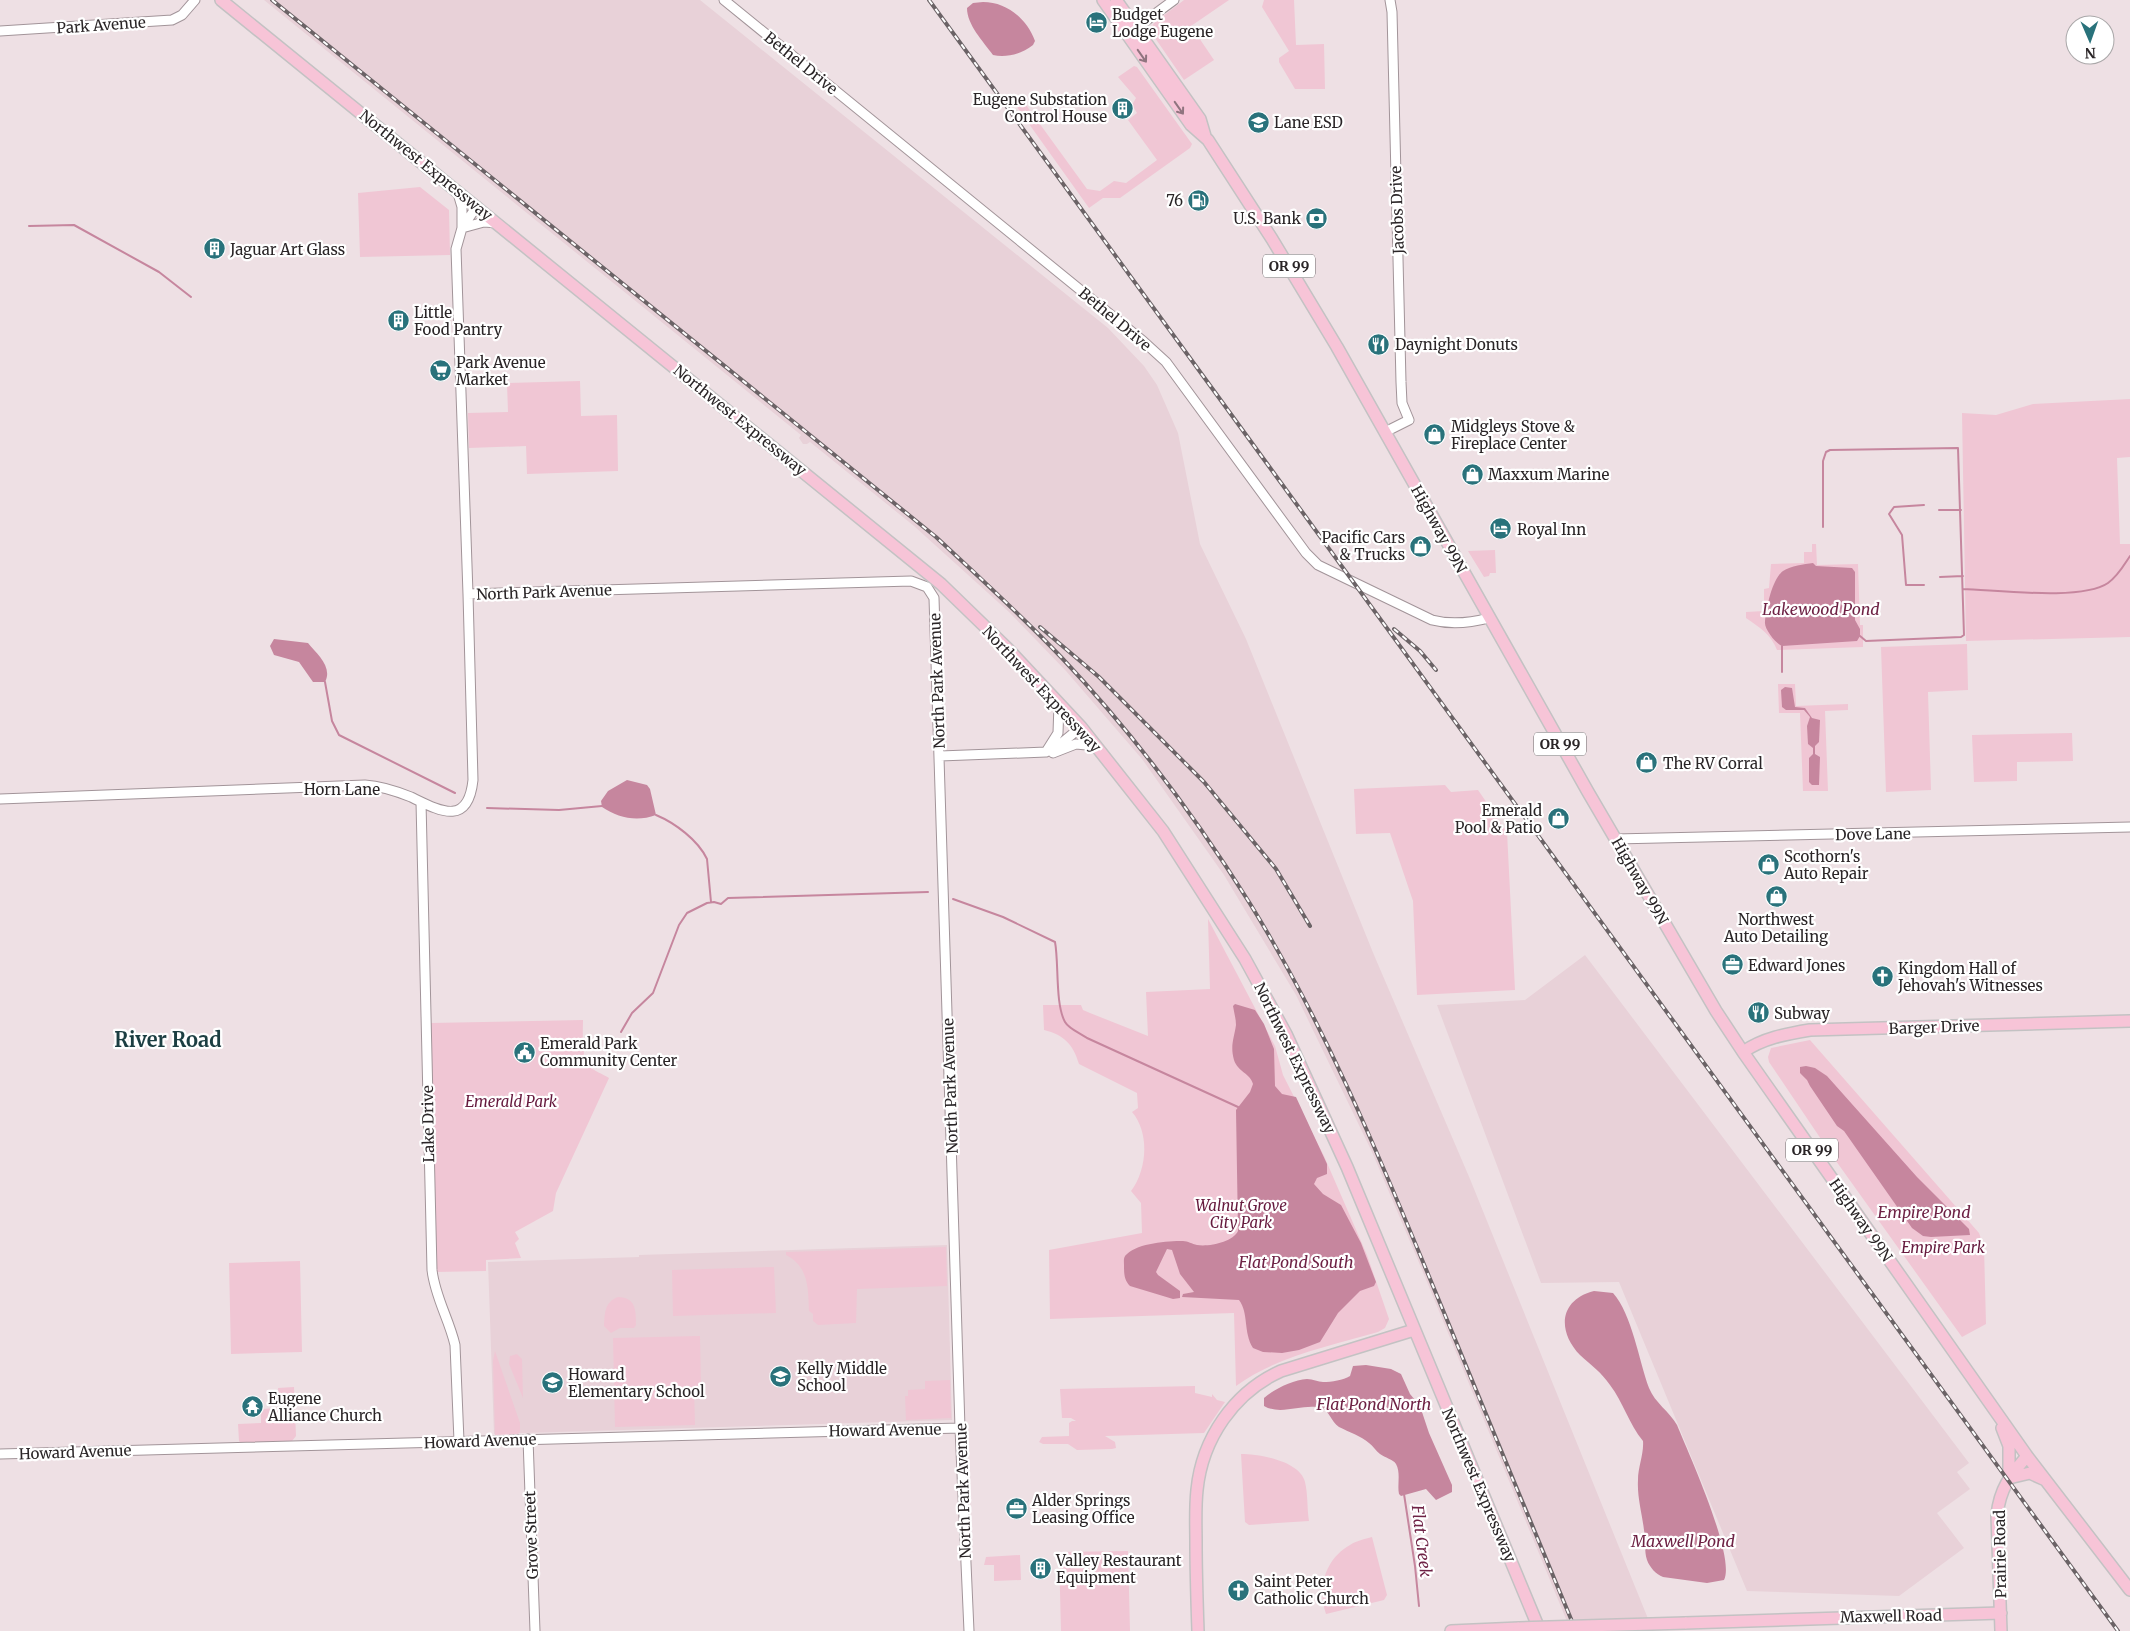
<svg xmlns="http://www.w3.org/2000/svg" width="2130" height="1631" font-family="Merriweather,serif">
	<rect width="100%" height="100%" fill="#eee0e4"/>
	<path fill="#e8d1d8" d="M264,0H700L1108,328L1144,366L1157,385L1178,433L1200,544L1246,639L1374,955L1470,1179L1653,1631H1571L1420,1265L1372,1152L1296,995L1224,875L1142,759L1066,671L1009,612L914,526L810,442L807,444H803L799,438L801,435Z
		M1585,955L1969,1463L1957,1472L1970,1489L1937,1513L1964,1548L1899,1596L1747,1591L1619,1282L1541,1283L1437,1005L1525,1000Z
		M947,1245L952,1420L494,1434L488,1262L639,1257V1255Z"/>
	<path fill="#f0c6d4" d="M1184,0H1229L1191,26L1214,60L1184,80L1153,35L1151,28L1154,23Z
		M1264,0H1294L1296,45L1324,44L1325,89H1295L1279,62V58L1289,51L1262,7Z
		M1134,66L1137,67L1192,144L1190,148L1120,198H1103L1089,208L1014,103L1021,98L1087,189L1100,191L1114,181L1126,183L1157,160L1128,120L1137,113L1132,105L1136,98L1118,77Z
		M420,187L449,210L450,255L360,257L358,193Z
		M580,381L581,416L617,415L618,471L527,474L526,446L469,448L468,413L508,412L507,383Z
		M2130,399V457L2117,458L2120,544H2130V637L1966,641L1962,413L1996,415L2033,404Z
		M1812,544H1816L1817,565L1858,564L1860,625H1863V647L1777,650C1771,634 1760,628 1746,618V612L1764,611V589L1769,588L1771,564L1804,563V552H1812Z
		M1495,550L1496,573H1490L1489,576L1484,577L1468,551Z
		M1967,644L1968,690L1928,692L1931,790L1886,792L1881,647Z
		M1778,684H1795L1796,706L1848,704V710L1825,711L1828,791H1803L1800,713H1779Z
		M2072,733L2073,761L2017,762V781L1974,782L1972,735Z
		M1445,785L1451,792L1478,790L1507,832L1515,990L1417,995L1413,901L1390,833L1356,834L1354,789Z
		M1208,919L1275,1046L1283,1075L1324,1156L1367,1255L1389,1319L1385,1328L1378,1332C1330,1346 1277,1356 1236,1386L1234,1313L1050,1319L1049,1250L1142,1233L1141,1203L1131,1191C1147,1170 1150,1133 1132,1112L1138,1108L1137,1093L1079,1064C1073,1044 1064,1035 1044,1030L1043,1005H1081L1083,1010L1090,1013L1148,1036L1146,992L1210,989Z
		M583,1020C583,1030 581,1059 589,1066C594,1071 603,1074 609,1078L556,1193L553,1211L515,1232L519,1239L515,1243L521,1258L486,1260V1271L436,1272L430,1023Z
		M1810,1040L1979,1233L1984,1247L1986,1324L1962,1337L1831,1154L1769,1062L1768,1057L1771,1048Z
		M946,1247L947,1286L857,1289L856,1323L818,1325L813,1321V1314L809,1311C808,1288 809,1267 786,1255V1252Z
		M300,1261L302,1352L231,1354L229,1263Z
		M774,1267L776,1313L673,1316L672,1270Z
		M618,1297C636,1297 636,1311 636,1325L634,1328H620L611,1333L604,1326C605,1314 604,1302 618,1297Z
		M700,1336L701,1386L694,1387L695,1425L615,1427L613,1338Z
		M495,1351L520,1423V1432L518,1434L495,1435L493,1361Z
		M517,1354L522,1359L523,1398L509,1364L510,1356Z
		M950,1380L951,1418L906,1420L905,1396H908V1390L925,1389V1381Z
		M1195,1386V1393L1212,1397V1394L1217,1400L1225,1402L1204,1433L1105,1436L1115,1442L1116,1448L1112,1449L1077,1450L1068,1444H1043L1039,1442L1042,1437L1069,1436V1423L1072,1421H1076L1071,1418H1062L1060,1389Z
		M294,1387L296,1436L292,1441L241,1443L239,1441L238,1424L261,1423V1409L279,1408L278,1388Z
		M1241,1454C1259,1454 1300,1461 1305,1482C1308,1494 1307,1509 1309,1521L1249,1525L1245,1522Z
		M1372,1537L1387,1595L1384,1600L1326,1614C1317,1588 1325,1559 1350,1545C1356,1541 1365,1539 1372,1537Z
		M1128,1551L1130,1631H1061L1059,1552Z
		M1020,1555L1021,1580L994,1581V1565H984L986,1557Z"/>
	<path fill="#c6869e" d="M983,2C1007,2 1027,19 1035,41L1033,45C1022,54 1006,58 993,55C983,41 967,25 967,8L973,3Z
		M1813,563L1816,566L1852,568L1855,572V620L1860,629V636L1857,641L1782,646C1776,644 1764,629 1765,622C1766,609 1772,579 1783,571C1791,566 1804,564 1813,563Z
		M274,639L308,643C317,654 333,667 325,682H313L299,662L274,655L270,646Z
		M1785,687L1792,688L1795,707L1805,708L1812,718L1820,720L1819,742L1815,746V754L1820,757L1819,785H1812L1809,782V758L1813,754V748L1808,744L1807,726L1810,717L1804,710H1786L1782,707L1781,690Z
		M627,780L647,785L650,789L656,815C637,822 618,818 602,807L601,801L608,791Z
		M1235,1004L1255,1010L1264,1024L1274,1049L1275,1086L1282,1094L1296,1097L1327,1164V1174L1317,1178L1314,1184L1323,1194L1341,1205L1361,1243L1376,1282L1374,1286L1360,1291L1338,1313L1320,1342L1299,1350L1282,1353L1263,1352L1253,1348C1243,1332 1249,1313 1239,1300L1182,1297L1183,1294L1194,1292L1180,1274L1172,1250L1167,1249L1156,1272L1158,1275L1180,1291V1298L1173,1299L1130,1286C1124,1280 1124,1273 1124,1265C1124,1261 1123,1257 1127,1254C1139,1243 1167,1241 1183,1241C1188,1241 1192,1244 1197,1245C1209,1247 1233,1242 1238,1231L1236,1110L1250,1092L1253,1084C1250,1073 1238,1072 1234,1060C1230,1045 1234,1039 1236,1025C1236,1019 1234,1012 1233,1006Z
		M1806,1066L1815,1068L1827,1076L1917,1177L1969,1229L1970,1235L1931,1237L1923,1236L1912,1228L1844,1131L1837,1126L1810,1086L1807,1080L1800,1073V1067Z
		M1594,1291L1613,1293C1632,1314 1639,1361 1649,1388C1655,1403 1669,1411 1677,1425C1688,1452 1736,1557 1724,1580L1707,1583L1663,1577C1656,1574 1650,1568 1647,1560C1644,1551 1646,1540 1644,1530C1642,1513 1637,1497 1638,1480C1638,1467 1644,1454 1643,1441C1629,1424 1623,1402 1610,1385C1602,1373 1591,1365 1580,1355C1557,1331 1559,1300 1594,1291Z
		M1366,1365L1391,1369L1401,1374L1410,1394L1420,1406L1429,1433L1452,1485V1492L1436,1500L1426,1489L1401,1496L1399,1494C1397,1485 1401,1473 1396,1464C1393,1459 1385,1458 1380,1454C1376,1451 1373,1446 1369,1443C1361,1436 1349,1432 1339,1427C1331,1422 1330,1411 1321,1408C1304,1403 1281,1416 1264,1406V1398C1274,1389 1293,1380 1307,1379C1313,1379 1318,1382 1323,1382C1332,1382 1343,1380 1350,1376L1353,1366Z"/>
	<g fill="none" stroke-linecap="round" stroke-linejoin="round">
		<path stroke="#c6869e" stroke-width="2" d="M29,226L74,225L159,272L191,297
			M1939,510H1961
			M1823,527V461L1826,452L1830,450L1958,448L1964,635L1961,637L1866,641L1860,636
			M1940,577L1963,576
			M1924,585H1906L1902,535L1889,514L1894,507L1924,505
			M1963,589C1997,590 2082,601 2108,583C2118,576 2124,565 2130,556
			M1782,672V646
			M325,682L332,721L339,735L455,793
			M487,808L559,810L602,806
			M656,815C675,823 698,840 707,859L711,902
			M953,899L1003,917L1055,942C1059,963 1055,1004 1065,1022C1069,1029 1080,1033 1087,1038L1238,1107
			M621,1032L632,1013L653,993L679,925L687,913L707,903L714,902L721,904L728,898L928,892
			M1404,1494L1415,1566L1419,1606"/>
		<defs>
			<path id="minor" d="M724,0L1143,341L1166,362L1306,553L1318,565L1432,620C1451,625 1470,623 1489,618
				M0,31L172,20L182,15L195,0
				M1132,31L1174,0
				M457,190L462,207V228L484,222L497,223
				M477,206L462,228L456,249L468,594L911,581L927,587L934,598L960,1428L969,1631
				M1385,432L1409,420L1402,403L1401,382L1392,12L1390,0
				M1046,752L1058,733L1059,704
				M1053,753L1076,744L1097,746
				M940,756L1046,752L1058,746L1081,727
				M0,799L365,785C381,786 396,791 411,797C440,811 468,827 473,780L468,594
				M421,802L432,1270C435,1297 449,1319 455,1345L459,1441
				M1615,839L2130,827
				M528,1439L535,1631
				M0,1454L960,1428"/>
			<path id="major" d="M221,0L941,584L1008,649L1081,727L1163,831L1245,959L1286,1034L1347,1167L1540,1631
				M1103,0L1191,125L1208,140L1272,239L1337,347L1588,792L1716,1011L1743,1052L2027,1456L2130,1590
				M1116,0L1200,119L1205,136
				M1743,1052C1763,1038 1786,1034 1810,1030L2130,1021
				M2002,1428L2009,1446V1478
				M2009,1478L2030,1473L2043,1479
				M1685,1623L2001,1613
				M1198,1631C1197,1602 1196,1573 1196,1543C1196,1526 1195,1508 1197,1490C1202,1439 1234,1392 1281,1371L1414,1330
				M1451,1631L1519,1628
				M2001,1631L1997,1515C2000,1488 2010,1476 2027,1456"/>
		</defs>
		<use href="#minor" stroke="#a29499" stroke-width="11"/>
		<use href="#major" stroke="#c3c2c3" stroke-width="14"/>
		<use href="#minor" stroke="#fff" stroke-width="9"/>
		<use href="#major" stroke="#f7c4d7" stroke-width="11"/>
		<defs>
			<path id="rail" d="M272,0L936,537C978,576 1021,615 1061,657C1131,731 1195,816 1249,902C1322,1020 1375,1146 1428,1274C1477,1393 1526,1512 1576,1631
				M929,0L2118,1631
				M1040,627L1099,677L1204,782L1276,869L1310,926
				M1394,629L1420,651L1436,670"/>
		</defs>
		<use href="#rail" stroke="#6b6366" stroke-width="4"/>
		<use href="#rail" stroke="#fff" stroke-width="2" stroke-dasharray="5.5" stroke-linecap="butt"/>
		<defs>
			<path id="major-bridge" d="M1519,1628L1685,1623"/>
		</defs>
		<use href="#major-bridge" stroke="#c3c2c3" stroke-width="14" stroke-linecap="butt"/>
		<use href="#major-bridge" stroke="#f7c4d7" stroke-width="11"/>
	</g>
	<defs><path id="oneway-shaft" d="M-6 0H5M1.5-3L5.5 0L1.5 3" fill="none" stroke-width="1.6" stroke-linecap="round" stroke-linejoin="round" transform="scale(1.25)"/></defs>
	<g stroke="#90747f">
		<use href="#oneway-shaft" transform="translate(1142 56) rotate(55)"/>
		<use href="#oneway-shaft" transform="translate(1179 108) rotate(55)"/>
	</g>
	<defs>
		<symbol id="hotel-disc" viewBox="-11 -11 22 22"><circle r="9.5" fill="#29727b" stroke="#fff"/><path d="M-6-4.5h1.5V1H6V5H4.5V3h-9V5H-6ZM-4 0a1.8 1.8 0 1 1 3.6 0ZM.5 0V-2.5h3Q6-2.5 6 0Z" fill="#fff"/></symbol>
		<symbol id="building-disc" viewBox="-11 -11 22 22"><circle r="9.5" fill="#29727b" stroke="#fff"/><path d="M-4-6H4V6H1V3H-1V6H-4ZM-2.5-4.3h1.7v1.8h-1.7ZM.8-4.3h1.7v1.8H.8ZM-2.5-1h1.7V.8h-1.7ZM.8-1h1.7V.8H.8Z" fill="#fff"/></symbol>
		<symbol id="school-disc" viewBox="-11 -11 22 22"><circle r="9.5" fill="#29727b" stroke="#fff"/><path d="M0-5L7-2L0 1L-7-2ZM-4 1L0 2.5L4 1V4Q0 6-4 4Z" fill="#fff"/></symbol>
		<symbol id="fuel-disc" viewBox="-11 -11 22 22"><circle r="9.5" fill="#29727b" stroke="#fff"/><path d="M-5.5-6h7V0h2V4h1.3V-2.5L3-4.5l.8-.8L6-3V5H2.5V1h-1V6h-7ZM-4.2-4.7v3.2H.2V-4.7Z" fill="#fff"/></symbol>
		<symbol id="bank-disc" viewBox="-11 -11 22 22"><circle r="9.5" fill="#29727b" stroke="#fff"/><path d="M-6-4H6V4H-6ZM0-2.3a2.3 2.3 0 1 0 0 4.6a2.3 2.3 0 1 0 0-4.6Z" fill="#fff"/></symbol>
		<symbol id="restaurant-disc" viewBox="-11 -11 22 22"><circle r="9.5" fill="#29727b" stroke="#fff"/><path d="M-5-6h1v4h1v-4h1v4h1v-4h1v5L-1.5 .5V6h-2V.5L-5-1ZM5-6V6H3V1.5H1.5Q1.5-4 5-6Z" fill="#fff"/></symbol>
		<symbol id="supermarket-disc" viewBox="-11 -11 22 22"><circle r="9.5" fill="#29727b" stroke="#fff"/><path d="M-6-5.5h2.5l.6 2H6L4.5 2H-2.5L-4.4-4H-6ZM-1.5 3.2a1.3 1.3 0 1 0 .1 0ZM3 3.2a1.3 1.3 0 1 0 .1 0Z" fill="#fff"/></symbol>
		<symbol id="shop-disc" viewBox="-11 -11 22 22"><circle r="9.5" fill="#29727b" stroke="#fff"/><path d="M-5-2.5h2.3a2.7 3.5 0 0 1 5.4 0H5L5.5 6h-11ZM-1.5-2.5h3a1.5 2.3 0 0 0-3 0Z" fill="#fff"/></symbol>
		<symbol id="office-disc" viewBox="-11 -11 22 22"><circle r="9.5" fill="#29727b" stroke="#fff"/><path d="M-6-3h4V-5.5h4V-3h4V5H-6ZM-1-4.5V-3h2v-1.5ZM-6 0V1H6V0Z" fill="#fff"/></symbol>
		<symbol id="church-disc" viewBox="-11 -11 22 22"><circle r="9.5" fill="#29727b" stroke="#fff"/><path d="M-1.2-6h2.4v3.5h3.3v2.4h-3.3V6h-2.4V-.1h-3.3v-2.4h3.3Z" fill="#fff"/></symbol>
		<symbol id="civic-disc" viewBox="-11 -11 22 22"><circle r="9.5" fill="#29727b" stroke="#fff"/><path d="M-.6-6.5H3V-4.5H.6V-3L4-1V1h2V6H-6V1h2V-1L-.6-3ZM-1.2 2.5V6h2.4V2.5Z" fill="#fff"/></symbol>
		<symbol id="temple-disc" viewBox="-11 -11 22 22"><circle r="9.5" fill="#29727b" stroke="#fff"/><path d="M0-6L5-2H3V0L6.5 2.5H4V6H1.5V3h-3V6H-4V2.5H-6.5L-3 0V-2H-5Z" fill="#fff"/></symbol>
	</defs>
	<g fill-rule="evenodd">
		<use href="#hotel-disc" x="1084" y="10" width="25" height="25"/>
		<use href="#building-disc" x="1110" y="96" width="25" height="25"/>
		<use href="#school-disc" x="1246" y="110" width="25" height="25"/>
		<use href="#fuel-disc" x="1186" y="188" width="25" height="25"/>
		<use href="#bank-disc" x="1304" y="206" width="25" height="25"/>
		<use href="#building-disc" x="202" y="236" width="25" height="25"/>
		<use href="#building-disc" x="386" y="308" width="25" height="25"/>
		<use href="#restaurant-disc" x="1366" y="332" width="25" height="25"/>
		<use href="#supermarket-disc" x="428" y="358" width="25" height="25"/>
		<use href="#shop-disc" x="1422" y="422" width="25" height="25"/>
		<use href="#shop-disc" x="1460" y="462" width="25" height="25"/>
		<use href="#hotel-disc" x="1488" y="516" width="25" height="25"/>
		<use href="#shop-disc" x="1408" y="534" width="25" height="25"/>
		<use href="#shop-disc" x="1634" y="750" width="25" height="25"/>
		<use href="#shop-disc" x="1546" y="806" width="25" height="25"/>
		<use href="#shop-disc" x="1756" y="852" width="25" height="25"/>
		<use href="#shop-disc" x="1764" y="884" width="25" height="25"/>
		<use href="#office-disc" x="1720" y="952" width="25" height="25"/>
		<use href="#church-disc" x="1870" y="964" width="25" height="25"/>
		<use href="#restaurant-disc" x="1746" y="1000" width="25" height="25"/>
		<use href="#civic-disc" x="512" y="1040" width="25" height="25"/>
		<use href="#school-disc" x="768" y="1364" width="25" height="25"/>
		<use href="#school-disc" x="540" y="1370" width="25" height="25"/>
		<use href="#temple-disc" x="240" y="1394" width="25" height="25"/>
		<use href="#office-disc" x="1004" y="1496" width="25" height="25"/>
		<use href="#building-disc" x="1028" y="1556" width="25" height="25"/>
		<use href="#church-disc" x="1226" y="1578" width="25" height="25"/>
	</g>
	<g text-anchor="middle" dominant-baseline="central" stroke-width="4.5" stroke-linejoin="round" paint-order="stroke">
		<g fill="#fff" stroke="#6a6668" stroke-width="1">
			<rect x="1263" y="254.5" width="52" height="23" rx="4"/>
			<rect x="1534" y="732.5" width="52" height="23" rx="4"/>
			<rect x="1786" y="1138.5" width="52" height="23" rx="4"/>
		</g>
		<g font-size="14" font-weight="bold" fill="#2a2527">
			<text x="1289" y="266">OR 99</text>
			<text x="1560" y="744">OR 99</text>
			<text x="1812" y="1150">OR 99</text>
		</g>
		<g font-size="15" fill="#2a2527" stroke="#fff" text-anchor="start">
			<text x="1112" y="14">Budget<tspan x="1112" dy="17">Lodge Eugene</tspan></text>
			<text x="1107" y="99" text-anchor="end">Eugene Substation<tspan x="1107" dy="17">Control House</tspan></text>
			<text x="1274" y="122">Lane ESD</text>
			<text x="1183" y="200" text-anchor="end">76</text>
			<text x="1301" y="218" text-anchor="end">U.S. Bank</text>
			<text x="230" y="249">Jaguar Art Glass</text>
			<text x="414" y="312">Little<tspan x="414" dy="17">Food Pantry</tspan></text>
			<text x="1395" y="344">Daynight Donuts</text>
			<text x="456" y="362">Park Avenue<tspan x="456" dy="17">Market</tspan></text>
			<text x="1451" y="426">Midgleys Stove &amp;<tspan x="1451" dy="17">Fireplace Center</tspan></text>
			<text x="1488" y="474">Maxxum Marine</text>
			<text x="1517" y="529">Royal Inn</text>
			<text x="1405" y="537" text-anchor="end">Pacific Cars<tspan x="1405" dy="17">&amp; Trucks</tspan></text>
			<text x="1663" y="763">The RV Corral</text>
			<text x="1542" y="810" text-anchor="end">Emerald<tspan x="1542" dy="17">Pool &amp; Patio</tspan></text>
			<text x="1784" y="856">Scothorn's<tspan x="1784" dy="17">Auto Repair</tspan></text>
			<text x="1776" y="919" text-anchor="middle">Northwest<tspan x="1776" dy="17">Auto Detailing</tspan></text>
			<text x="1748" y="965">Edward Jones</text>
			<text x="1898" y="968">Kingdom Hall of<tspan x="1898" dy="17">Jehovah's Witnesses</tspan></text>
			<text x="1774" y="1013">Subway</text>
			<text x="540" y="1043">Emerald Park<tspan x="540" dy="17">Community Center</tspan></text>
			<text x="797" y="1368">Kelly Middle<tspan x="797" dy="17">School</tspan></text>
			<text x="568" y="1374">Howard<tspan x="568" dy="17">Elementary School</tspan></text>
			<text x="268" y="1398">Eugene<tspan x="268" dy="17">Alliance Church</tspan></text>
			<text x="1032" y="1500">Alder Springs<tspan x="1032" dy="17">Leasing Office</tspan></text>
			<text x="1056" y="1560">Valley Restaurant<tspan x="1056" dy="17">Equipment</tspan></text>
			<text x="1254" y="1581">Saint Peter<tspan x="1254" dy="17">Catholic Church</tspan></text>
		</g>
		<g font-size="15" fill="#2a2527" stroke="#fff">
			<text transform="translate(101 25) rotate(-4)">Park Avenue</text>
			<text transform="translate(801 63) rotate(39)">Bethel Drive</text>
			<text transform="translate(426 165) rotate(39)">Northwest Expressway</text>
			<text transform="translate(1397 210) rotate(-92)">Jacobs Drive</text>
			<text transform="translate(1115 319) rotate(40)">Bethel Drive</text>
			<text transform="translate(740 420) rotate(39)">Northwest Expressway</text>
			<text transform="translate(1439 529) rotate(61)">Highway 99N</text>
			<text transform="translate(544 592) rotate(-2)">North Park Avenue</text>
			<text transform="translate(937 681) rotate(-92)">North Park Avenue</text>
			<text transform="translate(1042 689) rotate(47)">Northwest Expressway</text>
			<text x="342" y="789">Horn Lane</text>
			<text transform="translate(1873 834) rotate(-1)">Dove Lane</text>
			<text transform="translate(1640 881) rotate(60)">Highway 99N</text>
			<text transform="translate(1934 1027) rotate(-2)">Barger Drive</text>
			<text transform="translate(1295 1058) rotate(64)">Northwest Expressway</text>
			<text transform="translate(950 1086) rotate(-92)">North Park Avenue</text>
			<text transform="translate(428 1124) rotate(-91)">Lake Drive</text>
			<text transform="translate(1861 1220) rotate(55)">Highway 99N</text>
			<text transform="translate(885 1430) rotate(-1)">Howard Avenue</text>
			<text transform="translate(480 1441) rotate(-2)">Howard Avenue</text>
			<text transform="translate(75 1452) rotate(-2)">Howard Avenue</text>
			<text transform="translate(1479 1485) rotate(67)">Northwest Expressway</text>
			<text transform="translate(963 1491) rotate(-92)">North Park Avenue</text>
			<text transform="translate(531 1535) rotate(-92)">Grove Street</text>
			<text transform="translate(2000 1554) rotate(-91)">Prairie Road</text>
			<text transform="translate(1891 1616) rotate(-1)">Maxwell Road</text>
		</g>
		<g font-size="15" font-style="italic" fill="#65193d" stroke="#fff">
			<text x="511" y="1101">Emerald Park</text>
			<text x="1241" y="1205">Walnut Grove<tspan x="1241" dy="17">City Park</tspan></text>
			<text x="1943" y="1247">Empire Park</text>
		</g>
		<g font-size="16" font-style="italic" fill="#6e2245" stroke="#fff">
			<text x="1821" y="609">Lakewood Pond</text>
			<text x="1924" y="1212">Empire Pond</text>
			<text x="1296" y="1262">Flat Pond South</text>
			<text x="1374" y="1404">Flat Pond North</text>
			<text transform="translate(1422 1541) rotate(83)">Flat Creek</text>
			<text x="1683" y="1541">Maxwell Pond</text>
		</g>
		<g font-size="20" font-weight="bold" fill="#1c3e42" stroke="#fff">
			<text x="168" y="1039">River Road</text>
		</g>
	</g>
	<g transform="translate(2090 40) rotate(178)"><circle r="24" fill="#ffffff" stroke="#aaa8a9"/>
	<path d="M0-4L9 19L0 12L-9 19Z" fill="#29727b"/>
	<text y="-8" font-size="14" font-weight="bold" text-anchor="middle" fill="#2a2527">N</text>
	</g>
</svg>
